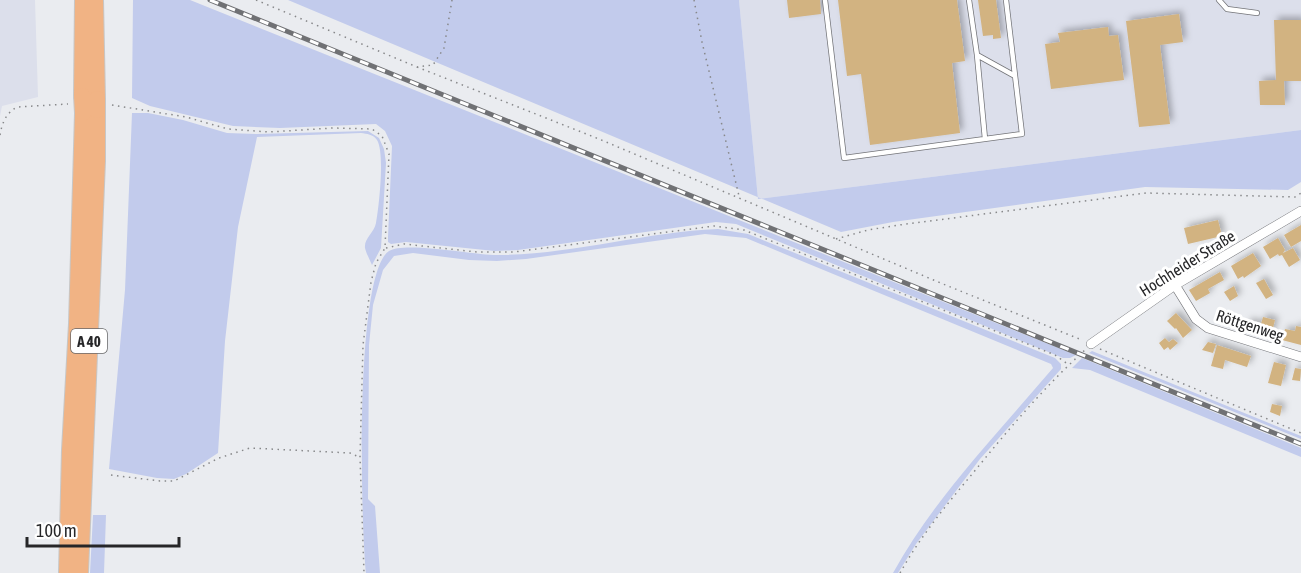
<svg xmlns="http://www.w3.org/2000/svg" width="1301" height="573" font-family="'Asap Condensed',sans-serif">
	<defs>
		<filter id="shadow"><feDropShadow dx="3.5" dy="-3.5" stdDeviation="3" flood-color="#0004"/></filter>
	</defs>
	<rect width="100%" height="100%" fill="#eaecf0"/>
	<path fill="#dcdfeb" d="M0,0H35L38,97L2,106L0,116Z
		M739,0H1301V130L758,199Z"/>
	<path fill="#c2cbec" d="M133,0H190L1076,355L1070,358H1063L736,224L716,222L518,250L495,251L406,242L391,244L388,242V237L392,146L385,131L376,124L280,128L233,126L150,106L132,98Z
		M288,0H739L758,199L1301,130V182L1288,190L1145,187L893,222L841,232Z
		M132,113H148L183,120L227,133L257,134L368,131L379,138L384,149L386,163L381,248L372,265C370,260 366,253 365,248C364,238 374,233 376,223C379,207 385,153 377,140C373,134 367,134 361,133L257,137L238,227L225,341L218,453L186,474L174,479L157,478L109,469L125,290Z
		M718,229L748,234L1055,358L1061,364V369L980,459L916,544L898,573H893C935,497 997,434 1053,368L1051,364L746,238L705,234L526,259L497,261L469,260L413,253L394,256L383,270L373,305L369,345L368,499L375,506L380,573H366C361,526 354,274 389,251C404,241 475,255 497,255C571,255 644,232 718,229Z
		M1092,351L1301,436V439L1089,353Z
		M1082,358L1301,448V457L1090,370L1072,368Z
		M93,515H106L104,573H90Z"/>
	<path fill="#d2b381" filter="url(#shadow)" d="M787,0H820L821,14L789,18Z
		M838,0H957L965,61L952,63L960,133L870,145L861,74L847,76Z
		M978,0H996L1001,38L993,39V35L983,36Z
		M1179,14L1183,42L1160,45L1170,124L1139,127L1126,21Z
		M1274,20H1301V81H1284L1285,105H1260L1259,81L1276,80Z
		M1108,27L1109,36L1118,35L1124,80L1051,89L1045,44L1060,42L1058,33Z
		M1218,220L1222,236L1188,244L1184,228Z
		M1301,225V241L1291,247L1284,235Z
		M1278,238L1285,250L1283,253L1293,248L1300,260L1289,267L1282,255L1279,256L1278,254L1270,259L1263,247Z
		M1253,253L1261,266L1244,278L1243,276L1238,279L1231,266Z
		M1220,272L1224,280L1208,289L1210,293L1196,301L1189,290Z
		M1264,279L1273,295L1266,299L1256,283Z
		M1234,286L1238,296L1230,301L1224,292Z
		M1176,313L1192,330L1183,338L1176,328L1175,329L1167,321Z
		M1263,317L1275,320L1271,336L1246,330L1248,321L1261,324Z
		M1296,326L1301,327V345L1282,340L1285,329L1295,331Z
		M1165,338L1169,342L1173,339L1178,343L1170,350L1168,347L1164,350L1159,343Z
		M1208,342L1216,344L1213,353L1202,350Z
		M1217,345L1251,356L1247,367L1225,360L1223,369L1211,366Z
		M1274,362L1286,365L1281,386L1268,383Z
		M1295,368L1301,369L1300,381L1292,380Z
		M1272,404L1282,406L1280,416L1270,412Z"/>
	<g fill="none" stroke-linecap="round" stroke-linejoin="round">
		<defs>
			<path id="lane" d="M825,0L844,158L1022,134L1006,0
				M969,0L977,55L1015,76
				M1219,0L1227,9L1257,13
				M977,55L985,139"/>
			<path id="street" d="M1175,285L1196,319L1208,328L1301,357
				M1091,344L1175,285L1301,211"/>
			<path id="highway" d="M95,0L97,99
				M82,96L83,0
				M67,573L70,450L77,324L83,113
				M80,573L97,161V110"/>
		</defs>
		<use href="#lane" stroke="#737478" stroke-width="6"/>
		<use href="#street" stroke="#737478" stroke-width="10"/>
		<use href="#highway" stroke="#c7c7c7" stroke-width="18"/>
		<path stroke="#87888a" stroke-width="1.5" stroke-dasharray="1.5 4.5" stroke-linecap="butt" d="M256,0L417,67L433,65L444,48L452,0
			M694,0L702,42L739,196
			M417,67L599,139L943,284L1082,340
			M112,105L186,117L228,129L269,132L333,128L372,129L382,136L389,154L385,248L376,263L371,282L363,345L360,457L364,573
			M0,135C2,123 6,113 17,107L68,104
			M836,239L868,230L899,225L1146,193L1295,197L1301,193
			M386,248L404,244L477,252H514L714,226L744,230L1055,355L1069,365
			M1100,349L1301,433
			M111,475L160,481H174L219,458L250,448L350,453L359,457
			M900,573C920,537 947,504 973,473C1008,430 1044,387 1085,350"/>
		<use href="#lane" stroke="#fff" stroke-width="4.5"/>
		<use href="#street" stroke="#fff" stroke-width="9"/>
		<use href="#highway" stroke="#f1b384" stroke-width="16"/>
		<defs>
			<path id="rail" d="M210,0L1301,444"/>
		</defs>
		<use href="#rail" stroke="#707174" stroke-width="5"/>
		<use href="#rail" stroke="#fff" stroke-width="3" stroke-dasharray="9" stroke-linecap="butt"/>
		<defs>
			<path id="highway-bridge" d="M82,96L83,113
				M97,99V110"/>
		</defs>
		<use href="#highway-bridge" stroke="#c7c7c7" stroke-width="18" stroke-linecap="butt"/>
		<use href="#highway-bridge" stroke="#f1b384" stroke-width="16"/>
	</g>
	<g text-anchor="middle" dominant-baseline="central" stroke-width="6" stroke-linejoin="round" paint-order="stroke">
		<rect fill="#fff" stroke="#676768" stroke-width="1.5" x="71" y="329" width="36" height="24" rx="4.5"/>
		<g font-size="15" font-weight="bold" fill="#262628">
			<text x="89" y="341">A 40</text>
		</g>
		<g font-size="16" fill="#262628" stroke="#fff">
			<text transform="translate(1187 263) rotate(-32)">Hochheider Straße</text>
			<text transform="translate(1250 325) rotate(18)">Röttgenweg</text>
		</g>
	</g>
	<path d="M27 537v9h152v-9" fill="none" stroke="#262628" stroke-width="3"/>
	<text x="36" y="537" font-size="18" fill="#262628" stroke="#ffffff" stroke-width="4.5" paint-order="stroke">100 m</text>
</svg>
